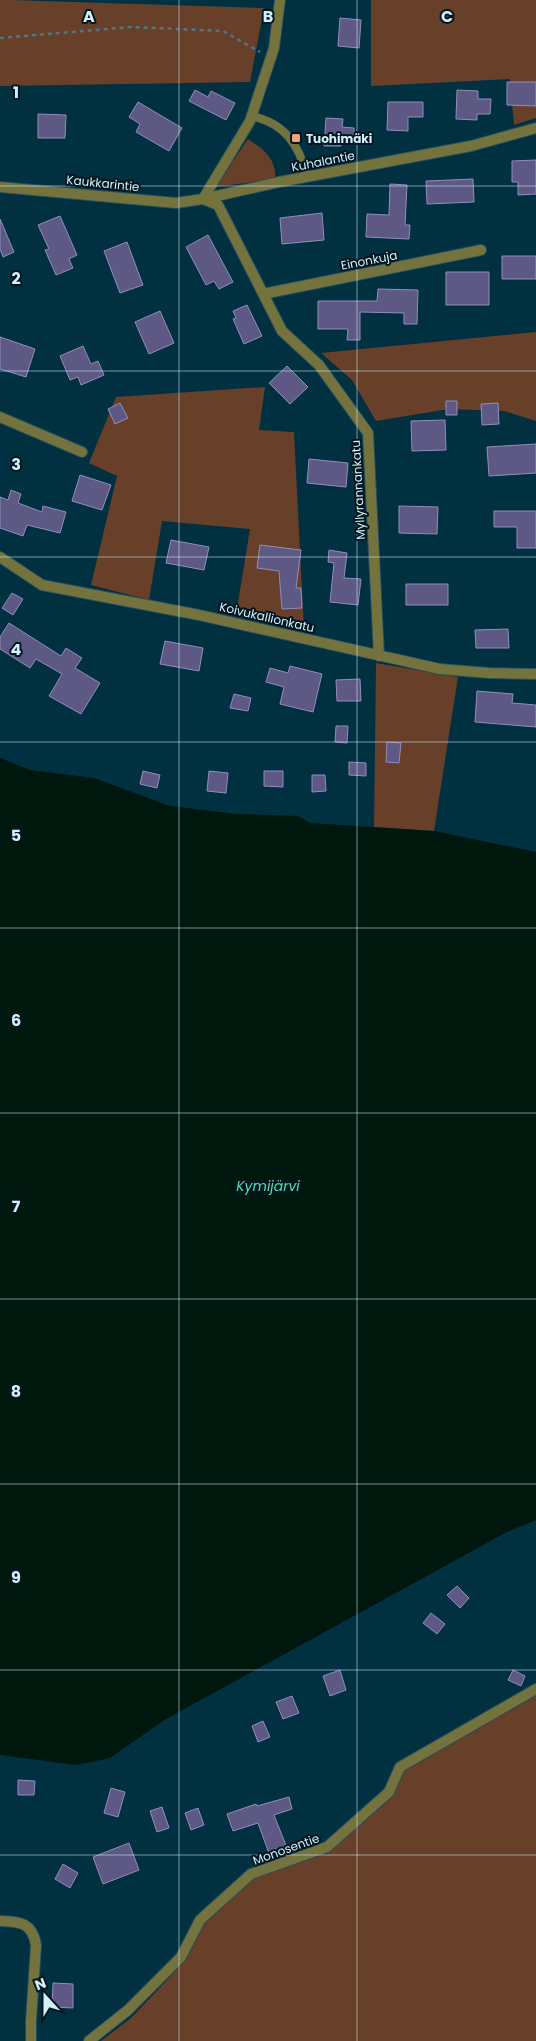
<svg xmlns="http://www.w3.org/2000/svg" width="536" height="2041" font-family="Poppins,sans-serif">
	<rect width="100%" height="100%" fill="#013040"/>
	<path fill="#683f29" d="M0,0H11L264,8L250,82L0,86Z
		M371,0H536V118L514,125L510,79L371,86Z
		M248,139C263,149 277,159 275,179L215,187Z
		M536,332V421L504,411L449,409L376,421L352,380L321,353Z
		M265,387L259,430L294,432L304,630L236,615L250,529L162,521L149,600L91,585L117,476L89,463L116,397Z
		M376,663L458,677L434,831L374,827Z
		M536,1692V2041H101L131,2018L186,1960L204,1924L254,1878L330,1850L392,1792L402,1769Z"/>
	<path fill="#00170d" d="M0,758L30,770L94,778L170,806L237,814L298,816L310,823L434,831L536,852V1520L507,1532L166,1719L110,1758L76,1765L0,1755Z"/>
	<path fill="#5d5984" stroke="#918ebd" d="M340,18L361,20L359,48L338,46Z
		M507,82H536V106L507,105Z
		M195,90L208,97L211,91L235,103L226,120L189,101Z
		M457,90L478,91V99H491L490,114H477V120L456,119Z
		M138,102L182,128L169,151L136,132L140,124L129,117Z
		M388,102H423V117H408V131L387,130Z
		M38,114L66,115L65,138H38Z
		M326,118L343,119L342,127L354,128V141L341,140V146H324Z
		M536,160V194L518,195V182H512V161Z
		M473,179L474,202L427,204L426,181Z
		M390,184L407,185L405,225H410L409,239L366,237L367,214L389,215Z
		M322,213L324,240L282,244L280,218Z
		M60,216L77,255L69,259L73,268L56,275L45,250L49,249L38,225Z
		M0,219L14,252L3,257L0,249Z
		M208,235L233,282L219,289L214,281L206,285L186,247Z
		M127,242L143,285L120,293L104,251Z
		M502,256H536V279H502Z
		M446,272H489V305H446Z
		M378,289L418,290L417,324H404V313L360,312V340H347L348,329H318V301H377Z
		M247,305L262,336L244,344L233,319L236,318L233,311Z
		M160,311L174,343L149,354L135,322Z
		M0,337L35,349L26,377L0,369Z
		M83,346L91,364L98,361L104,375L81,385L78,377L70,380L60,356Z
		M287,366L308,387L290,404L269,383Z
		M446,401H457V415H446Z
		M120,403L128,418L115,424L108,409Z
		M498,403L499,424L482,425L481,404Z
		M445,420L446,450L412,451L411,421Z
		M536,444V473L489,476L487,447Z
		M309,459L348,463L346,487L307,483Z
		M80,475L111,485L102,510L72,501Z
		M11,490L21,494L18,503L42,512L43,506L66,512L60,533L27,525L23,536L0,528V497L8,500Z
		M399,506L438,507L437,534L399,533Z
		M494,511H536V548H517V527H494Z
		M171,540L209,547L204,570L166,563Z
		M260,545L301,550L296,588H301L302,608L282,609L279,571L257,568Z
		M329,550L347,553L344,578L361,579L358,605L330,602L334,563L328,562Z
		M406,584H448V605H406Z
		M12,593L23,599L13,615L2,608Z
		M9,623L61,656L66,648L82,658L75,668L100,683L81,714L49,696L62,674L36,659L30,668L0,649V637Z
		M508,629L509,648H476L475,630Z
		M165,641L203,648L199,671L160,664Z
		M290,666L322,674L313,712L280,704L284,687L266,682L270,668L288,673Z
		M360,679L361,701H337L336,680Z
		M477,691L513,694L512,703L536,705V727L475,722Z
		M234,694L251,698L248,711L230,708Z
		M336,726H348L347,743L335,742Z
		M387,742L401,743L399,763L386,762Z
		M349,762L366,763V776L349,775Z
		M143,771L160,775L157,788L140,784Z
		M209,771L228,773L226,793L207,791Z
		M264,771H283V787L264,786Z
		M312,775H325L326,791L312,792Z
		M457,1586L469,1598L460,1608L447,1595Z
		M431,1613L445,1624L437,1634L423,1623Z
		M340,1670L346,1690L330,1696L323,1676Z
		M513,1670L525,1676L521,1686L508,1680Z
		M292,1696L299,1713L283,1719L276,1702Z
		M263,1721L270,1737L258,1742L252,1726Z
		M18,1780L35,1781L34,1795H18Z
		M111,1788L125,1792L118,1817L104,1813Z
		M289,1797L292,1809L274,1815L289,1853L271,1859L258,1823L233,1831L227,1814L256,1804L257,1806Z
		M162,1807L169,1828L157,1832L150,1811Z
		M198,1808L204,1825L191,1830L185,1813Z
		M129,1843L139,1870L103,1884L93,1857Z
		M63,1864L78,1873L70,1888L55,1879Z
		M53,1983L73,1984V2008L52,2007Z"/>
	<g fill="none" stroke-linecap="round" stroke-linejoin="round">
		<defs>
			<path id="lane" d="M251,116C285,123 299,145 307,176"/>
			<path id="street" d="M0,187L176,203L203,199L279,182L471,146L536,128
				M203,199L218,205L282,331L319,365L368,433L379,656
				M203,199L250,121L274,48L280,0
				M263,294L481,250
				M0,417L82,452
				M0,557L42,585L199,615L440,669L489,673L536,674
				M0,1921C20,1922 32,1922 36,1945L31,2021V2041
				M89,2041L128,2010L181,1957L200,1920L251,1874L327,1847L389,1792L400,1767L536,1689"/>
		</defs>
		<use href="#lane" stroke="#234f5e" stroke-width="9"/>
		<use href="#street" stroke="#234f5e" stroke-width="12"/>
		<path stroke="#4e7685" stroke-width="2.5" stroke-dasharray="4 4" stroke-linecap="butt" d="M0,38L132,27L223,31L260,52"/>
		<use href="#lane" stroke="#74733e" stroke-width="8"/>
		<use href="#street" stroke="#74733e" stroke-width="10"/>
	</g>
	<path fill="none" stroke="#d4f0fd" stroke-width="1" stroke-opacity="0.55" d="M179,0V2041M357,0V2041M0,186H536M0,371H536M0,557H536M0,742H536M0,928H536M0,1113H536M0,1299H536M0,1484H536M0,1670H536M0,1855H536"/>
	<rect fill="#f0a27a" stroke="#01161f" stroke-width="2" x="291" y="133" width="10" height="10" rx="2.5"/>
	<g text-anchor="middle" dominant-baseline="central" stroke-width="4" stroke-linejoin="round" paint-order="stroke">
		<g font-size="12" font-weight="bold" fill="#d4f0fd" stroke="#01161f" text-anchor="start">
			<text x="306" y="138">Tuohimäki</text>
		</g>
		<g font-size="12" fill="#d4f0fd" stroke="#01161f">
			<text transform="translate(323 161) rotate(-11)">Kuhalantie</text>
			<text transform="translate(103 183) rotate(6)">Kaukkarintie</text>
			<text transform="translate(369 260) rotate(-11)">Einonkuja</text>
			<text transform="translate(358 490) rotate(-93)">Myllyrannankatu</text>
			<text transform="translate(267 617) rotate(13)">Koivukallionkatu</text>
			<text transform="translate(286 1849) rotate(-20)">Monosentie</text>
		</g>
		<g font-size="14" font-style="italic" fill="#53ddb1" stroke="#01161f">
			<text x="268" y="1186">Kymijärvi</text>
		</g>
	</g>
	<g font-size="16" text-anchor="middle" font-weight="bold" fill="#d4f0fd" stroke="#01161f" stroke-width="4" stroke-linejoin="round" paint-order="stroke">
		<text x="89" y="22">A</text>
		<text x="268" y="22">B</text>
		<text x="447" y="22">C</text>
		<text x="16" y="98">1</text>
		<text x="16" y="284">2</text>
		<text x="16" y="470">3</text>
		<text x="16" y="655">4</text>
		<text x="16" y="841">5</text>
		<text x="16" y="1026">6</text>
		<text x="16" y="1212">7</text>
		<text x="16" y="1397">8</text>
		<text x="16" y="1583">9</text>
	</g>
	<g transform="translate(45 1996) rotate(339)" stroke="#01161f" stroke-width="4" paint-order="stroke">
	<path d="M0-4L9 19L0 12L-9 19Z" fill="#d4f0fd"/>
	<text y="-8" font-size="14" font-weight="bold" text-anchor="middle" fill="#d4f0fd">N</text>
	</g>
</svg>
